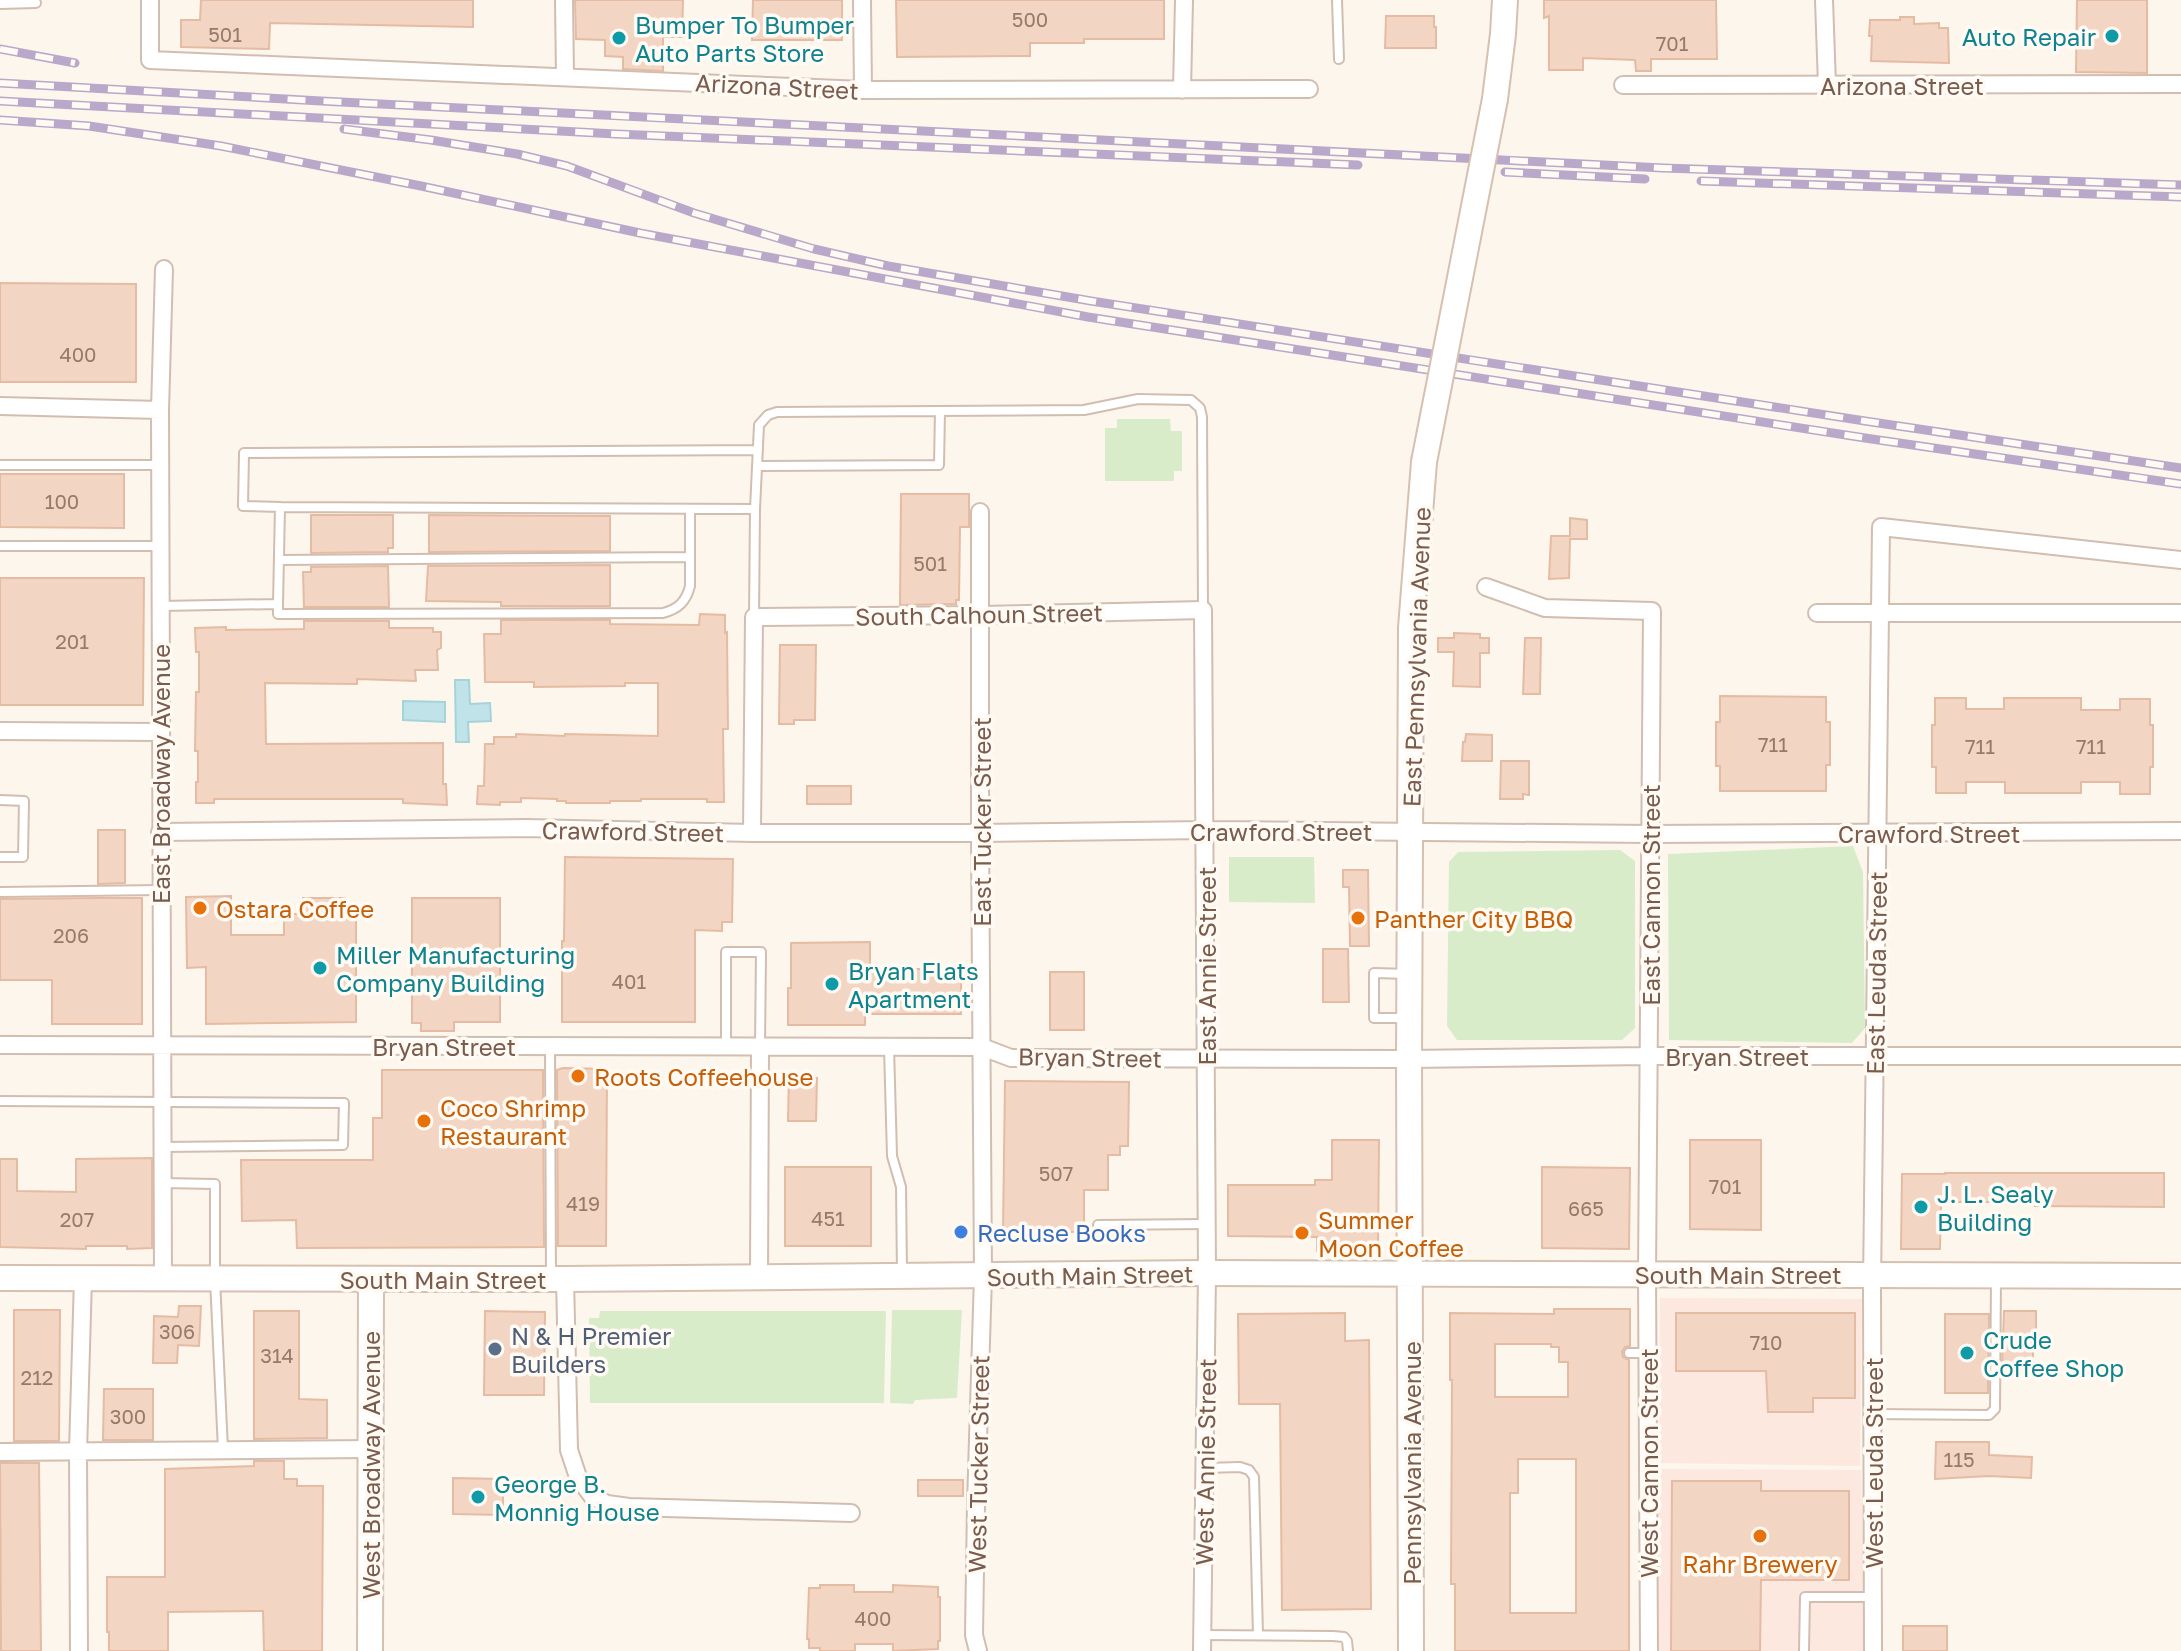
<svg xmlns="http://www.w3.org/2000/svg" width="2181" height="1651" font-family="'Golos Text',sans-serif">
	<rect width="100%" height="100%" fill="#fdf6ec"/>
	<path fill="#fde8e0" d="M1660,1298L1862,1299L1860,1466L1659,1463Z
		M1658,1469L1861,1470L1865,1651H1657Z"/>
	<path fill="#d8ecc9" d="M1117,419H1170L1171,431H1182V471H1174V481H1105V428H1117Z
		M1853,846L1863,872L1865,1028L1852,1043L1669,1040L1668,854Z
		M1620,850L1635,861V1028L1622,1040H1457L1447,1026L1449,862L1458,852Z
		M1229,857H1314L1315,903L1229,902Z
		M892,1310H962L957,1398L915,1400L913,1404L890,1403Z
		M600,1311H886L884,1403H590L589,1318H599Z"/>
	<path fill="#bfe3e8" stroke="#a5d3da" stroke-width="2" d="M455,680H469L470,704L490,703L491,721L468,722L469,742H456Z
		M403,701L445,702V722L403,720Z"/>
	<path fill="#f3d5c3" stroke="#e6bba3" stroke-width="2" fill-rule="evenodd" d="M201,0H473V27L270,23L269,49L181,47V20H200Z
		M575,0H683L682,37H663V71L623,69V57L605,56V40L576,39Z
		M753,0H842V40H752Z
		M896,0H1164V39H1084V43H1030V56L897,57Z
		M1544,0H1716L1717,59H1651V71H1636L1635,60L1583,58V70H1549V16L1544,18Z
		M2077,0H2147V73L2076,72Z
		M1386,16H1434V27H1436V48H1385Z
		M1900,17H1914V24L1939,23V28H1948L1949,63L1871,61L1872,36H1869L1870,20H1900Z
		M0,283L136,284V382H0Z
		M0,474H124V528L0,527Z
		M901,494H969V527H960L959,600H956V604L900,605Z
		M311,515H393V548H388V552L311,553Z
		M429,515L610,516V551L429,552Z
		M1570,518L1587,520V539H1570L1569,578L1549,579L1551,536H1570Z
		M610,565V606H501V602L426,601L428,566Z
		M388,566L389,607H304L303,572H311V567Z
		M0,578H144L143,705H0Z
		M700,614L725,615V633L727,632L728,729H723L724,802H707V799H641V801H610V803H566V801H557V799L521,798V802H500V805L477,804L478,786H484L485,744H494V737H516V734L565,736V734L658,736V683H625V686L534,687V682H485L484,634H501V620H610V624L699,625Z
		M304,621H389V628H433V632H441V648L437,650L438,670H415L416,681L357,679V684L265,683L266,744L443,743V784H446L447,805L403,803V799H214V803H196V782H198V751H195L196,692H199V652H196L195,628L226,627V630L304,629Z
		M1454,633L1480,634V638H1489V653H1480V687L1453,686L1454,652H1438V638H1454Z
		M1525,638H1541L1540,694H1523Z
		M780,645H816L815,720H794V724H779Z
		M1720,696L1826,697V722H1830V765H1826V791H1720V766H1716V722H1720Z
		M1935,698H1966V709H2004V698H2081V710H2120V699H2150V725H2153V767H2150V794H2120V782H2081V793H2005V782H1966V793H1936V767H1932V725H1935Z
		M1466,734L1492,735V761H1462L1463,742H1465Z
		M1501,761H1529V795L1523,794V799H1500Z
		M807,786H851V804H807Z
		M98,830H125V883L98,884Z
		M565,857L733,859L732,922H722V931L695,930V1022H562V941H564Z
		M1343,870H1368L1369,946H1350L1349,887H1343Z
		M231,896V935H284V914H303V898H345V914H356V1022L206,1024V967L187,968L186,897Z
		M98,898H142V1024H52V980H0V899Z
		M412,898H500V1022H454V1031H421V1023H412Z
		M870,942V969H961V1014H865V1025H788V988H791V943Z
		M1323,949H1348L1349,1002H1323Z
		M1050,972H1084V1030H1050Z
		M563,1068L607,1069L606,1246H558L557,1070Z
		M382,1070H543L544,1247L297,1248L296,1220L242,1221L241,1160H373V1118H382Z
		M789,1073H808V1078H817L816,1121H788Z
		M1005,1081L1129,1082L1128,1146H1120V1155H1108V1190H1084V1232L1003,1231Z
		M1332,1140H1379L1378,1247L1335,1246V1251H1317V1237L1228,1236V1185H1315V1180H1332Z
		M1690,1140H1761V1230L1690,1229Z
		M152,1158V1248L127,1249V1246H86V1249L0,1247V1159H17V1191L76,1192V1159Z
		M785,1167H871V1246H785Z
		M1542,1167L1630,1168L1629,1249L1542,1248Z
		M1945,1173H2164V1207L2035,1206V1202H1941L1940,1249H1901L1902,1174H1945Z
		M179,1306H201L199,1346L178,1345L177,1363H153L154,1316L178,1317Z
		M1554,1309H1630V1346L1625,1347L1622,1352L1623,1357L1629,1360V1651H1455V1584H1451L1452,1380H1450V1313L1554,1314ZM1495,1344H1551V1347H1559V1362H1568V1397H1495ZM1518,1459H1576V1613H1510V1493H1518Z
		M14,1310H60L59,1441H14Z
		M254,1311H299V1399L327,1400V1438L254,1439Z
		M485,1311L545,1312L544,1395H484Z
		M2004,1311H2036V1331H2033V1361H2026L2027,1366H2002Z
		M1345,1313V1341L1369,1340L1371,1609L1282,1610L1280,1404H1239L1238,1314Z
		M1676,1313H1855V1398H1813V1412H1768L1766,1371H1676Z
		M1945,1314H1989L1988,1393H1945Z
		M104,1389H153V1440H103Z
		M1936,1442H1989V1455L2032,1457L2031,1478L1989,1476L1935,1479Z
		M254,1461H284V1479H297V1486H323L322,1651H264L263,1611L168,1612V1651H109V1632H107V1577H165V1469L254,1466Z
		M0,1463H39L41,1651H1Z
		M453,1478L503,1479V1515L453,1514Z
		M918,1480H963V1496H918Z
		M1672,1481H1761V1491H1849V1580H1761L1760,1651H1671Z
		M820,1585H854V1592H893V1585L938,1587V1597H940V1641H938V1649L893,1651V1644H855V1651H820V1648H809V1639H807L809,1588H820Z
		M1903,1626H1947V1651H1903Z"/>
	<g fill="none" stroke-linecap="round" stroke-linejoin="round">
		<defs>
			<path id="lane" d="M1337,0L1339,59
				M0,4L36,3
				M0,465H160
				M757,466L939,465L940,411
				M280,507L243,506L244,453L758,450
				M755,509L759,425L768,415L777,412L1084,410L1138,399L1191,400L1200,408L1202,417L1203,610
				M0,546H160
				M279,560L690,557
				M278,604V614L663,613C678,609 686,602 690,586V509
				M160,606L278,604L280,507L755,509L754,617
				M0,800L24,801L23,857H0
				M0,892L161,890
				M1406,1018H1374V973L1409,974
				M550,1047L551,1278
				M726,1047V952H761L760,1046
				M889,1047L892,1156L901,1187L902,1272
				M0,1101L344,1103L343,1145L163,1147
				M163,1183L215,1184V1279L223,1450
				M1098,1225L1206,1224
				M1629,1353H1647
				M1874,1414L1989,1415L1995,1409L1996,1277
				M1205,1468L1240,1467L1249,1470L1254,1477L1258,1635
				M1202,1635L1333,1636L1344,1637L1347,1641L1348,1651
				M1804,1651L1805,1597H1873"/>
			<path id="street" d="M150,0V60L863,90L1309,89
				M564,0L565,76
				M862,0L863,90
				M1824,0L1827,85
				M1623,85L2181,84
				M1182,90L1184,0
				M0,406L160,410
				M1486,587L1545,608L1652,611L1647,1274L1649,1651
				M1817,613H2181
				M0,731L160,732
				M160,832L526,828L752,833H980L1205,830L1650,834L2181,831
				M752,833L754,617L981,615L1203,610L1207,1273L1202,1651
				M0,1045L982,1047L1011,1058L1409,1059L1648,1056H2181
				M759,1278L760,1047
				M163,1279L160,410L164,269
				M565,1279L569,1450L578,1477L592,1496L607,1504L629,1507L851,1513
				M0,1452L370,1449
				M79,1651L78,1452L83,1278
				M978,1651L974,1635L976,1504L983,1276L980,833V512
				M1873,1651L1872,1286L1881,527L2181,560"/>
			<path id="secondary" d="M1495,99L1503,34L1505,0
				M0,1278L565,1279L1207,1273L2181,1276
				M370,1651L371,1280
				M1411,1651L1409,1059L1411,628L1424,462"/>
		</defs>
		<use href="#lane" stroke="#d1beb0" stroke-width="12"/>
		<use href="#street" stroke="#d1beb0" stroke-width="20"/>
		<use href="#secondary" stroke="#d6c0b0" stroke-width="28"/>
		<use href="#lane" stroke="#fff" stroke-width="8"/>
		<use href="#street" stroke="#fff" stroke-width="16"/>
		<use href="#secondary" stroke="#fff" stroke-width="24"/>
		<defs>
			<path id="rail" d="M0,49L75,63
				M0,83L321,101L1663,168L2181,185
				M0,101L616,134L1358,165
				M0,120L89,126L221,146L421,186L640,233L1088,317L1865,438L2181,484
				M344,129L431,140L517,154L567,166L694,213L814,249L888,266L1091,301L1865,421L2181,468
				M1505,172L1645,179
				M1701,181L2181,197"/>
		</defs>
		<use href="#rail" stroke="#b9a8c9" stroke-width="9"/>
		<use href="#rail" stroke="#fffaf3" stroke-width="6" stroke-dasharray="18" stroke-linecap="butt"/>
		<defs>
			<path id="secondary-bridge" d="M1424,462L1495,99"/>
		</defs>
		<use href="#secondary-bridge" stroke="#d6c0b0" stroke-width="28" stroke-linecap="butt"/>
		<use href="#secondary-bridge" stroke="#fff" stroke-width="24"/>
	</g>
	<g fill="#0f9aa8" stroke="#fffaf3" stroke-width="3">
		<circle cx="2112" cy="36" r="8"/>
		<circle cx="619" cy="38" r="8"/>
		<circle cx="320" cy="968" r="8"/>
		<circle cx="832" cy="984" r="8"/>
		<circle cx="1921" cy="1207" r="8"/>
		<circle cx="1967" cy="1353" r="8"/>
		<circle cx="478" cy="1497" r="8"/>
	</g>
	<g fill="#e8710a" stroke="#fffaf3" stroke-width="3">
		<circle cx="200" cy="908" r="8"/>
		<circle cx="1358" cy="918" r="8"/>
		<circle cx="578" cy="1076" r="8"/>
		<circle cx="424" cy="1121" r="8"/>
		<circle cx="1302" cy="1233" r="8"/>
		<circle cx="1760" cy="1536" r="8"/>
	</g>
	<circle fill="#3f7fe0" stroke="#fffaf3" stroke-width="3" cx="961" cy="1232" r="8"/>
	<circle fill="#5c6f8a" stroke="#fffaf3" stroke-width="3" cx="495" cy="1349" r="8"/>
	<g text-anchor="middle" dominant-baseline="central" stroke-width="7" stroke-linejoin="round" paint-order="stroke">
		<g font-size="20" fill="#987a6a">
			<text x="1030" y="19">500</text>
			<text x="225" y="34">501</text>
			<text x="1672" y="43">701</text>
			<text x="78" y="354">400</text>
			<text x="62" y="501">100</text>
			<text x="930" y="563">501</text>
			<text x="72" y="641">201</text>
			<text x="1773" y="744">711</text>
			<text x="1980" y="746">711</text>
			<text x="2091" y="746">711</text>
			<text x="71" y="935">206</text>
			<text x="629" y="981">401</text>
			<text x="1056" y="1173">507</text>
			<text x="1725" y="1186">701</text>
			<text x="583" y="1203">419</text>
			<text x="1586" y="1208">665</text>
			<text x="828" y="1218">451</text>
			<text x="77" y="1219">207</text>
			<text x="177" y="1331">306</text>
			<text x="1766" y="1342">710</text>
			<text x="277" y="1355">314</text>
			<text x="37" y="1377">212</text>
			<text x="128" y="1416">300</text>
			<text x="1959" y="1459">115</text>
			<text x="873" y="1618">400</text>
		</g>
		<g font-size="24" fill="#0d838f" stroke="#fffaf3" text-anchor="start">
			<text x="635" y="24">Bumper To Bumper<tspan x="635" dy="28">Auto Parts Store</tspan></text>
			<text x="2096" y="36" text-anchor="end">Auto Repair</text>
			<text x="336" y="954">Miller Manufacturing<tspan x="336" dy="28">Company Building</tspan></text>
			<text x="848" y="970">Bryan Flats<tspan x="848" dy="28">Apartment</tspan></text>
			<text x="1937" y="1193">J. L. Sealy<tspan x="1937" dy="28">Building</tspan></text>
			<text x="1983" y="1339">Crude<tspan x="1983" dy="28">Coffee Shop</tspan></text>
			<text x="494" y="1483">George B.<tspan x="494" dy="28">Monnig House</tspan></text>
		</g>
		<g font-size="24" fill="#7a5c4d" stroke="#fffaf3">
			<text x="1902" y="85">Arizona Street</text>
			<text transform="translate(777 86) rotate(3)">Arizona Street</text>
			<text transform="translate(979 614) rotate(-1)">South Calhoun Street</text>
			<text transform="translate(1416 657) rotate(-88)">East Pennsylvania Avenue</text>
			<text transform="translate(160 774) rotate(-90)">East Broadway Avenue</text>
			<text transform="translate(981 822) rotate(-90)">East Tucker Street</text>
			<text transform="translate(633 831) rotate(1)">Crawford Street</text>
			<text x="1281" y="831">Crawford Street</text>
			<text x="1929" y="833">Crawford Street</text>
			<text transform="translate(1650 895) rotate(-90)">East Cannon Street</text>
			<text transform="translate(1206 966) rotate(-90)">East Annie Street</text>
			<text transform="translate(1876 973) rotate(-89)">East Leuda Street</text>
			<text x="444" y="1046">Bryan Street</text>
			<text x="1737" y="1056">Bryan Street</text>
			<text transform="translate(1090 1057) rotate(1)">Bryan Street</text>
			<text x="1738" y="1274">South Main Street</text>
			<text transform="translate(1090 1275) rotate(-1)">South Main Street</text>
			<text x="443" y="1279">South Main Street</text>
			<text transform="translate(1205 1462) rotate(-89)">West Annie Street</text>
			<text transform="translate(1411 1463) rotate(-90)">Pennsylvania Avenue</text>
			<text transform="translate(1648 1463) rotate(-90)">West Cannon Street</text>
			<text transform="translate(1873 1463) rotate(-90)">West Leuda Street</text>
			<text transform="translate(978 1464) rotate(-89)">West Tucker Street</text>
			<text transform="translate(370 1465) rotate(-90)">West Broadway Avenue</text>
		</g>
		<g font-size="24" fill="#c56008" stroke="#fffaf3" text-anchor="start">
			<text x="216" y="908">Ostara Coffee</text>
			<text x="1374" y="918">Panther City BBQ</text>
			<text x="594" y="1076">Roots Coffeehouse</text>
			<text x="440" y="1107">Coco Shrimp<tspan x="440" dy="28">Restaurant</tspan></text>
			<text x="1318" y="1219">Summer<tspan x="1318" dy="28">Moon Coffee</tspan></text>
			<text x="1760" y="1563" text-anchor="middle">Rahr Brewery</text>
		</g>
		<g font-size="24" fill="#366cbe" stroke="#fffaf3" text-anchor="start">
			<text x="977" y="1232">Recluse Books</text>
		</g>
		<g font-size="24" fill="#4e5e75" stroke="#fffaf3" text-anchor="start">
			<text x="511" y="1335">N &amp; H Premier<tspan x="511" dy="28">Builders</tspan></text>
		</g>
	</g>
</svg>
